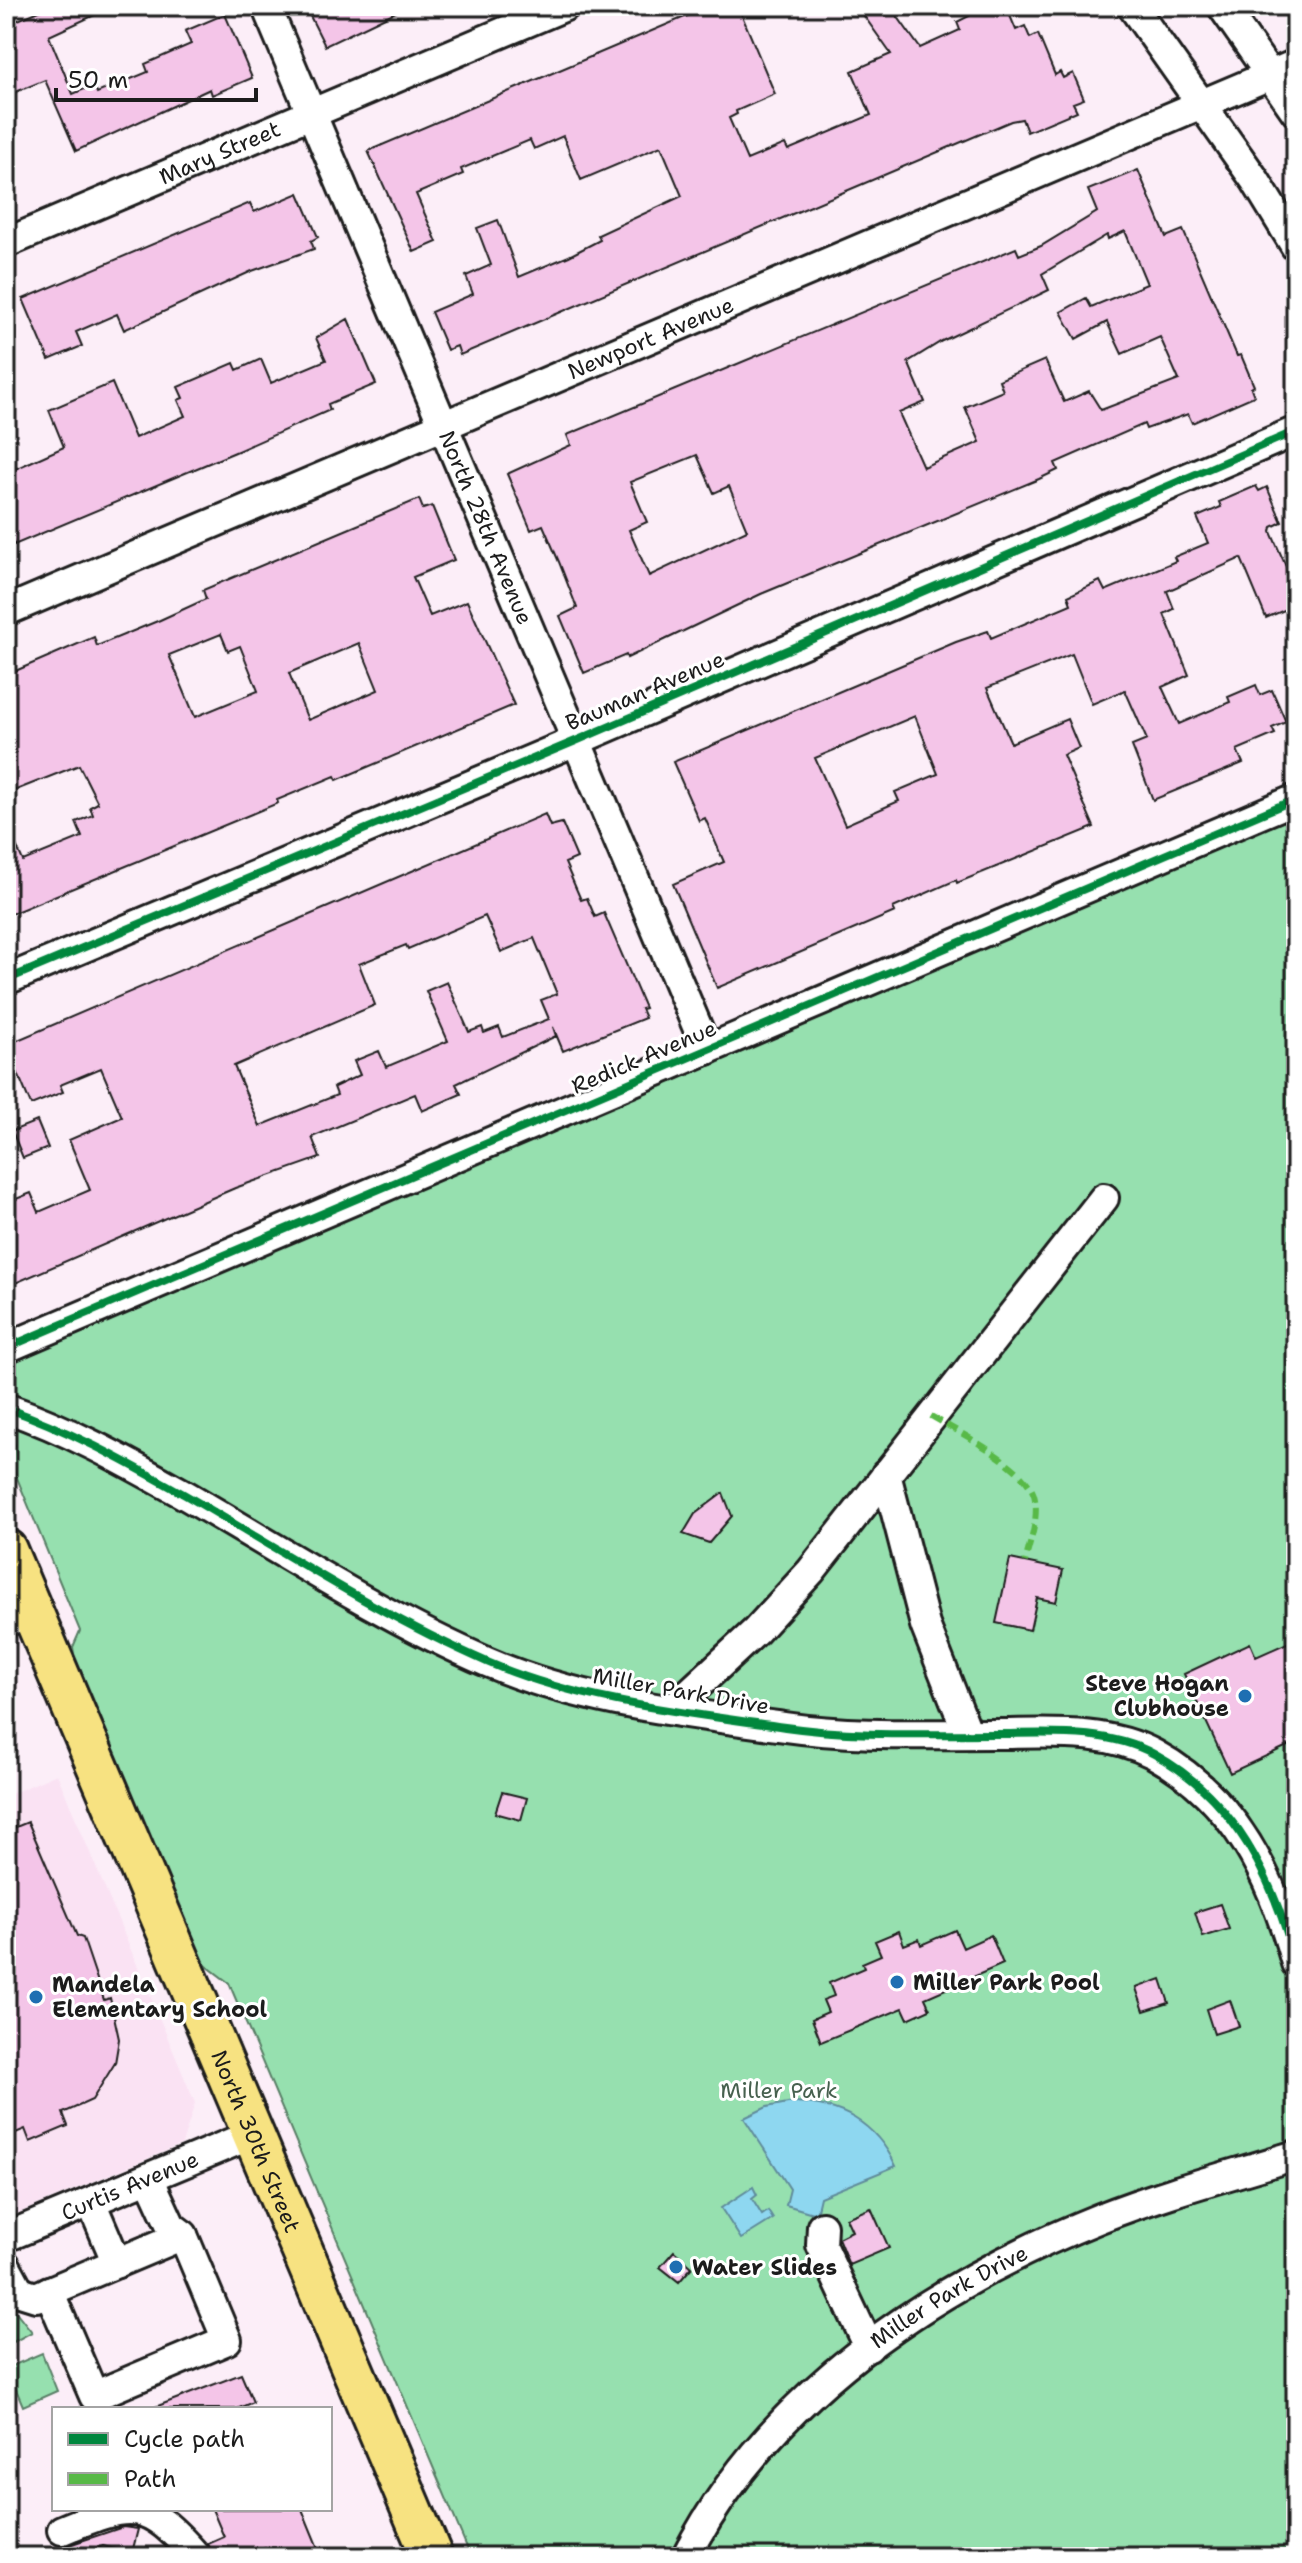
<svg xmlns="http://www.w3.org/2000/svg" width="1302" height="2563" font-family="'Shantell Sans',sans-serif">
	<rect width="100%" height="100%" fill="#fceef8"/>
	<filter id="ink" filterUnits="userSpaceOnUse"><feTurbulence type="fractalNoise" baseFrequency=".0125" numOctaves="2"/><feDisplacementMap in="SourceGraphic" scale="16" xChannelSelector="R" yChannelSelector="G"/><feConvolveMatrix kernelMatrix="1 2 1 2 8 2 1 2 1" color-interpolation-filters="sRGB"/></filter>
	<g filter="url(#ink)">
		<path fill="#fae2f3" d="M57,1774L195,2103L182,2144L6,2218V1796Z"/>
		<path fill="#96e0af" stroke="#597e66" stroke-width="2" d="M1296,814V2557H471L229,1983L199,1960L76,1668L73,1647L80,1631L10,1461L15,1445L6,1422V1365L16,1358L302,1237L371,1203L377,1206L644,1092V1082L692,1063L698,1070L740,1052L752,1039L818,1019Z
			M6,2299L32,2332L6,2346Z
			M42,2353L57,2391L23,2406L7,2368Z"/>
		<path fill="#8ed7f0" stroke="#608c9b" stroke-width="2" d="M793,2102C841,2104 875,2122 896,2166L820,2197L816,2214L786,2205L790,2189L744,2118L767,2107Z
			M753,2187L757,2195L752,2199L762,2215L768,2211L773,2219L741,2239L721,2208Z"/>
		<path fill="#f4c5e8" stroke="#1c1c1c" stroke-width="2" fill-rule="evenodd" d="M51,6H114L49,36L73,94L94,85L97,93L148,72L145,64L191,44L185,31L225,14L252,78L212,95L210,89L76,151L45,80L6,96V25Z
			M305,6H408L325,46Z
			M696,6H738L775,94L736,111L737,114L729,118L747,160L785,144L788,150L871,115L852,71L891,54L857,6H890L920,48L960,30L957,22L969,16L965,6H1006L1016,30L1025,26L1030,38L1038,34L1055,75L1060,72L1063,78L1073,73L1084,99L1073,103L1077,111L1027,132L1022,119L1011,121L460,355L457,346L447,350L431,312L473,294L466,276L491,265L477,228L498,220L519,277L569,256L600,240L598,235L682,196L661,146L581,180L563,136L534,149L530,140L461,169L463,174L416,194L437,242L414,252L368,151L699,11Z
			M1138,170L1166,237L1183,230L1237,356L1241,355L1254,386L1251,388L1254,396L1192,423L1188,414L1146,429L1144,424L1055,463L1058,470L1039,479L761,594L627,658L626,655L584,673L560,616L577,608L559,562L543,525L531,530L507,474L571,445L567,435L1016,248L1019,255L1041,246L1097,212L1088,190ZM1125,231L1147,284L1091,307L1086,298L1061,312L1076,339L1107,322L1122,354L1160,337L1179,380L1101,410L1089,391L1064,402L1045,360L999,380L1003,391L965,407L980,442L923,467L899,413L925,402L908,362L942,341L1049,290L1042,274L1107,235L1108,239ZM697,455L714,493L729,486L747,530L649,576L629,530L647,522L630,482Z
			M299,193L318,237L311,241L314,249L252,271L124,330L117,314L76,332L82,346L49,360L23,299L250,203L254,212Z
			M348,319L376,384L328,404L330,410L240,450L14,545L6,526V473L64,447L49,410L112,383L135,438L185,416L178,400L183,398L178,387L234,363L237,370L261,359L271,383L326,360L316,338Z
			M1256,486L1259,491L1267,487L1282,522L1272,527L1271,532L1291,578L1296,575V605L1266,618L1241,558L1167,591L1174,609L1164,614L1189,675L1162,687L1179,724L1230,702L1228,697L1256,685L1260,695L1272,690L1286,722L1272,728L1275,734L1237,750L1243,763L1153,800L1132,746L1147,740L1125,690L1092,704L1072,654L987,688L1011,743L1067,719L1079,748L1063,755L1094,827L957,883L956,880L893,908L895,912L717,988L673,884L724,862L705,818L699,821L673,762L956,642L988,631L991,638L1071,604L1068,596L1100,581L1105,591L1176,561L1174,557L1208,543L1197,517L1221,507L1219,502ZM915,716L938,774L895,792L899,801L845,825L815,758Z
			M419,499L423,509L432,506L454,560L413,577L430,616L467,601L514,705L337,780L335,776L277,800L278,803L6,916V822L23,861L82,837L76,822L93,815L90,807L98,803L79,765L6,794V675L94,637L97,646L160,620L206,599L203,590ZM221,634L228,651L240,646L258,691L195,717L169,655ZM359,643L378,690L308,720L289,673Z
			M545,814L550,826L562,823L577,858L565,863L581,900L587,898L595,917L604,913L645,1008L641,1009L645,1018L563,1051L553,1027L556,1036L456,1084L461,1094L422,1111L415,1094L312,1137L320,1158L235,1188L6,1287V1203L31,1193L39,1212L90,1190L69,1140L122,1117L101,1068L60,1085L63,1092L31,1105L6,1045ZM485,916L501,952L534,938L557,994L541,1000L549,1019L503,1037L499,1027L484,1033L482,1027L469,1032L447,982L426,991L448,1041L386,1067L379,1051L354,1061L360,1075L334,1087L337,1095L260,1126L234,1066L375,1005L359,964L406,945L408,949Z
			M37,1121L48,1148L23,1158L12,1131Z
			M723,1493L732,1516L709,1543L683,1534L695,1514Z
			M1010,1559L1063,1570L1056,1602L1037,1598L1030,1630L996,1623Z
			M1296,1639V1742L1230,1773L1184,1674L1250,1643L1256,1657Z
			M502,1792L527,1798L521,1820L495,1813Z
			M28,1822L77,1936L83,1938L104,2000L110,1998L119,2039L115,2063L92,2100L63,2113L68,2126L30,2142L25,2129L6,2137V1831Z
			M1220,1904L1229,1929L1203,1937L1195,1912Z
			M955,1930L963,1948L991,1935L1003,1964L925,1998L930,2009L908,2019L903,2008L821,2042L812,2019L828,2012L823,2000L834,1996L829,1983L864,1968L862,1963L881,1955L875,1941L899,1931L904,1945L919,1939L921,1945Z
			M1161,1979L1169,2003L1144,2011L1136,1988Z
			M1230,2000L1239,2026L1214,2034L1206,2009Z
			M871,2208L889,2248L849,2265L838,2238L852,2231L846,2218Z
			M674,2251L692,2267L679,2282L660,2267Z
			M241,2374L253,2402L237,2409H150Z
			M212,2509H302L318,2548L296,2557H269L265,2548L244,2557H214L208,2544L224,2537Z
			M123,2527L138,2529L132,2553L103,2546L74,2557L69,2545Z"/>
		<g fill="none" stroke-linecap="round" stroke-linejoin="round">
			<defs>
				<g id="minor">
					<path id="s1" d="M266,6L707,1050"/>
					<path d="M1132,6L1255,180L1296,247"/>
					<path d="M1222,6L1296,112"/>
					<path id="s2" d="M6,243L565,6"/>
					<path id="s3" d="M6,611L1296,64"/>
					<path d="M6,980L578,740L1296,431"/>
					<path d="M6,1348L1296,799"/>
					<path d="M6,1408C70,1430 128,1463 187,1496C285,1553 383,1617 487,1662C579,1702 686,1713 785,1727C854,1737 924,1734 993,1734C1047,1734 1105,1728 1154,1754C1235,1798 1273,1878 1296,1963"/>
					<path d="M886,1474L925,1625L968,1734"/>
					<path d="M6,1622L32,1611"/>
					<path d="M672,1709L756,1631L811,1571L1104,1198"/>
					<path d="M91,2202L117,2263"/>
					<path d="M822,2226L821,2245L869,2347"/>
					<path id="s4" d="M6,2237L253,2134"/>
					<path d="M6,2266L20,2292L36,2297L183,2235L171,2226L149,2178"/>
					<path d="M49,2291L94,2396L227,2340L183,2235"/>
					<path d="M62,2530C132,2501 145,2498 197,2557"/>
					<path id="s5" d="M686,2557C769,2394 933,2285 1100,2218C1163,2193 1231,2175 1296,2155"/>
				</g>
				<g id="highway">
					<path id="s6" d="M6,1550L432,2557"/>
				</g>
			</defs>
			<use href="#minor" stroke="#1c1c1c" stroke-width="34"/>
			<use href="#highway" stroke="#1c1c1c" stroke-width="46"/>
			<use href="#minor" stroke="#fff" stroke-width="28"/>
			<use href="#highway" stroke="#f7e281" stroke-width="40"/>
			<path stroke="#58b947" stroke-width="6" stroke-dasharray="12 6" stroke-linecap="butt" d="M931,1416C958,1432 1024,1464 1034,1495C1040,1516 1030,1542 1025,1562"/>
			<defs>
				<path id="cycleway" d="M6,980L578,740L1296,431
					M6,1348L1296,799
					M6,1408C70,1430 128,1463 187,1496C285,1553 383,1617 487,1662C579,1702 686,1713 785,1727C854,1737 924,1734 993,1734C1047,1734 1105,1728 1154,1754C1235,1798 1273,1878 1296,1963"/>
			</defs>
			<use href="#cycleway" stroke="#fff" stroke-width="13"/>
			<use href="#cycleway" stroke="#00873e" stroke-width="8"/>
		</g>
	</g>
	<g fill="#1f6fb2" stroke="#fff" stroke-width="3">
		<circle cx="1245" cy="1696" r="8"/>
		<circle cx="897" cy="1982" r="8"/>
		<circle cx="36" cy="1997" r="8"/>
		<circle cx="676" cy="2267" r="8"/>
	</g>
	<g text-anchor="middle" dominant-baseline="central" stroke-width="6" stroke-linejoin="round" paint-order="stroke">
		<g font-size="22" fill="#1c1c1c" stroke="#fff">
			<text stroke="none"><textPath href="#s2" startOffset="232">Mary Street</textPath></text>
			<text stroke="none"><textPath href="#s3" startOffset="700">Newport Avenue</textPath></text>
			<text stroke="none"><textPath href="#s1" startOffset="566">North 28th Avenue</textPath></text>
			<text transform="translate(645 691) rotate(-23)">Bauman Avenue</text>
			<text transform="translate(644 1057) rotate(-23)">Redick Avenue</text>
			<text transform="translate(681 1691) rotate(10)">Miller Park Drive</text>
			<text stroke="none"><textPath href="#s6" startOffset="642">North 30th Street</textPath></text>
			<text stroke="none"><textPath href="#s4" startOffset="134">Curtis Avenue</textPath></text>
			<text stroke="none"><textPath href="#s5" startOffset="376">Miller Park Drive</textPath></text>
		</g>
		<g font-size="22" font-weight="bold" fill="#1c1c1c" stroke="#fff" text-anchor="start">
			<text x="1229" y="1683" text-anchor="end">Steve Hogan<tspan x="1229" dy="25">Clubhouse</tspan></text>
			<text x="913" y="1982">Miller Park Pool</text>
			<text x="52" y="1984">Mandela<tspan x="52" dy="25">Elementary School</tspan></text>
			<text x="692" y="2267">Water Slides</text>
		</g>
		<g font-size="22" fill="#47614f" stroke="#fff">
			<text x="779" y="2090">Miller Park</text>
		</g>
	</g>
	<rect width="1302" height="2563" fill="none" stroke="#fff" stroke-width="32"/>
	<rect x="16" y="16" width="1270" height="2531" fill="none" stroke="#1c1c1c" stroke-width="3" filter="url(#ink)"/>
	<rect x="52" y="2407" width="280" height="104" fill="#ffffff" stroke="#a4a4a4" stroke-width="2"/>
	<rect x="68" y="2433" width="40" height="12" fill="#00873e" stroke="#a4a4a4" stroke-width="2"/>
	<text x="124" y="2447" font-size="24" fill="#1c1c1c">Cycle path</text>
	<rect x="68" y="2473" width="40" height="12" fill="#58b947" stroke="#a4a4a4" stroke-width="2"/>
	<text x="124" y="2487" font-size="24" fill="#1c1c1c">Path</text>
	<path d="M56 88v12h200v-12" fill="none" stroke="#1c1c1c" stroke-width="4"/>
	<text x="68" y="88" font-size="24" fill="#1c1c1c" stroke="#ffffff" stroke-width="6" paint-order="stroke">50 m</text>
</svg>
